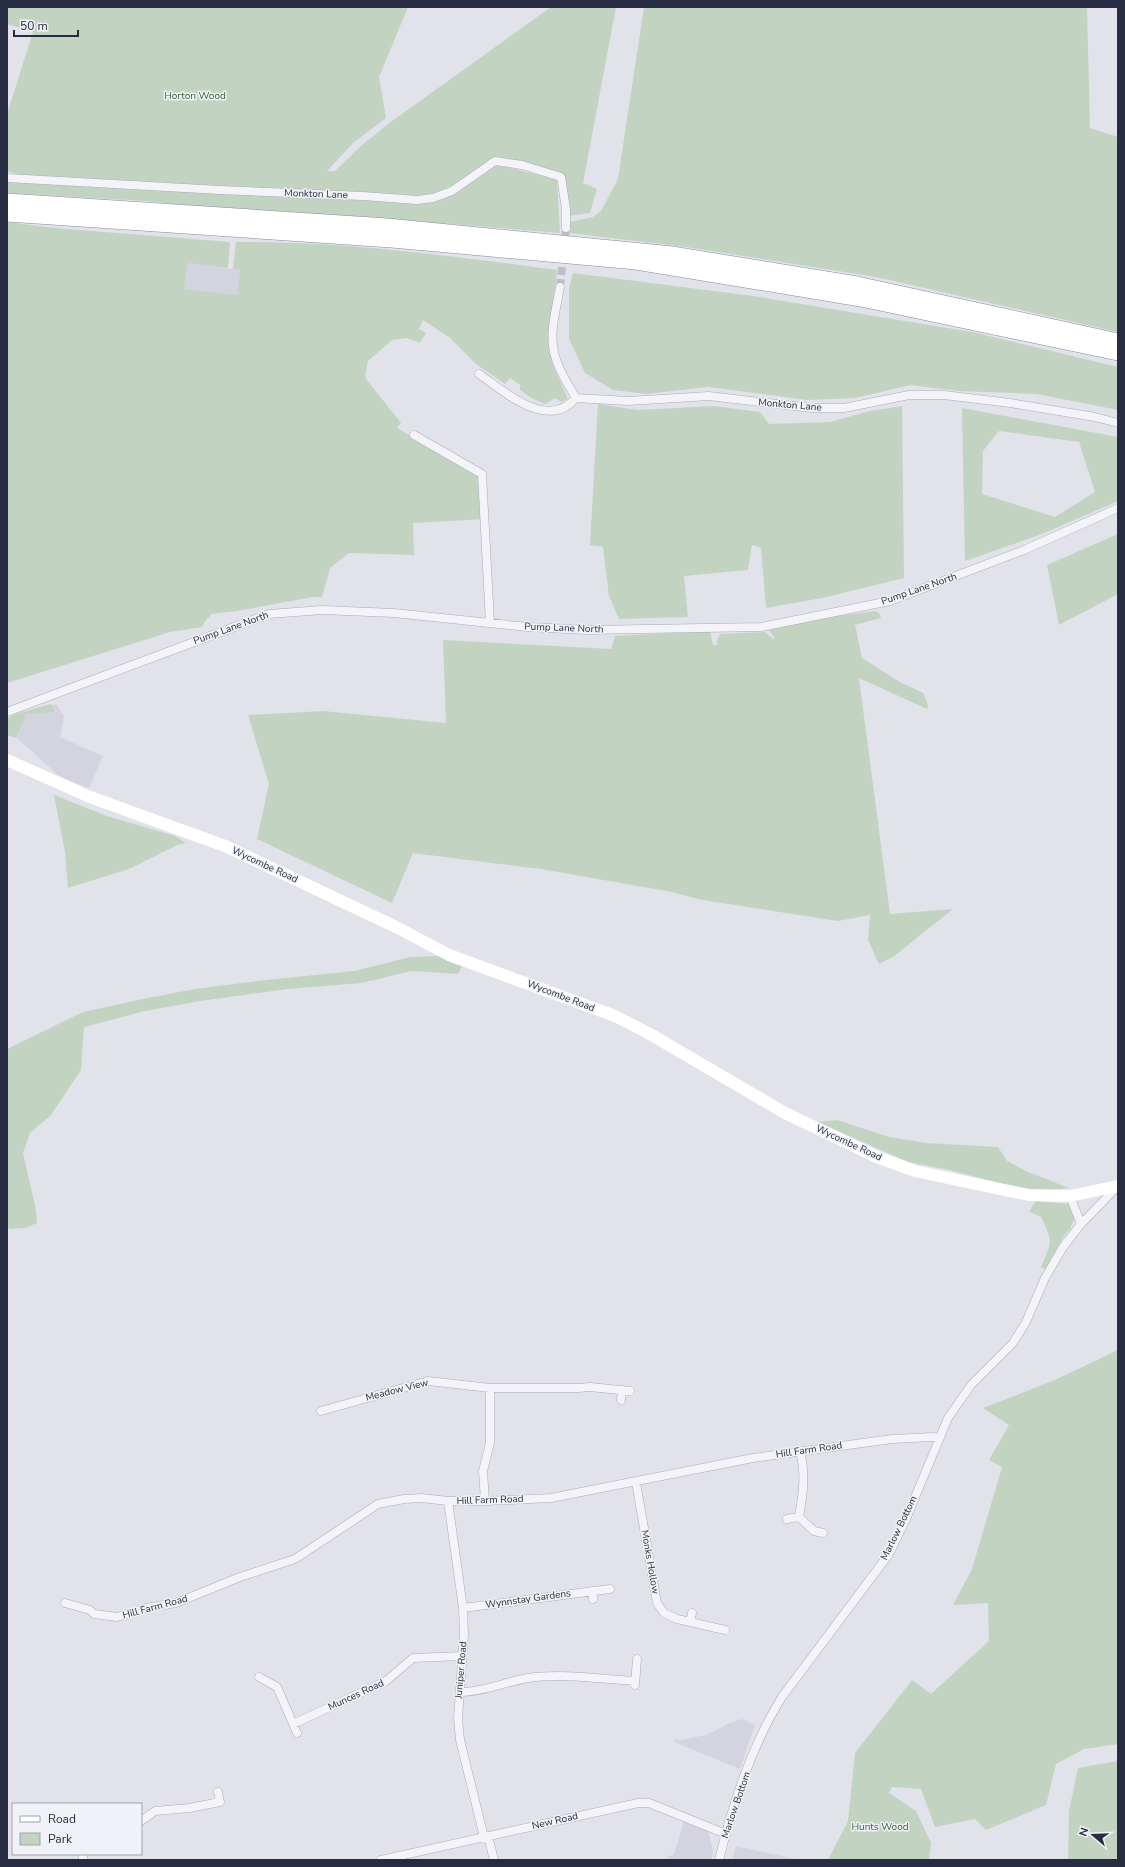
<svg xmlns="http://www.w3.org/2000/svg" width="1125" height="1867" font-family="'Nunito Sans',sans-serif">
	<rect width="100%" height="100%" fill="#e1e2ea"/>
	<path fill="#d3d4df" d="M188,263L240,270L237,296L184,289Z
		M56,704L64,716L60,737L103,756L89,788L65,779L57,774L17,738L23,716Z
		M742,1719L755,1725L740,1769L674,1742L675,1739L681,1740L706,1735L730,1723Z
		M684,1821L708,1831L713,1850L712,1860H667L668,1856L674,1855Z
		M736,1846L799,1860H732Z"/>
	<path fill="#c2d4c1" fill-rule="evenodd" d="M7,7H408L379,77L386,118L353,143L327,171H335L362,145L392,121L551,7H616L583,183L597,189L590,213L569,216L562,174L496,157L454,184L428,197L20,175L7,171V114L33,32L7,24Z
		M644,7H1087L1090,128L1118,137V332L876,277L686,247L569,233V222L593,217L601,211L618,179Z
		M496,164L557,180L560,233L451,224L212,208L145,201L7,193V182L416,203L440,201L454,194Z
		M7,222L54,228L230,242L228,268L188,263L184,289L237,295L240,270L233,269L236,242C343,241 450,256 557,270L549,348L553,365L568,399L561,402L555,398L545,404L533,399L520,390V385L510,378L505,384L476,364L450,338L423,320L419,329L426,333L420,343L407,338L392,340L368,361L365,375L366,379L401,423L397,428L480,477L485,519L413,523L414,555L349,553L330,568L322,597H313L237,611L212,614L205,621L202,627L170,632L7,683Z
		M573,273L753,296L972,332L1118,367V410L1037,394L958,391L911,385L855,398L807,400L708,387L646,394L613,390L585,373L569,339V289Z
		M598,404L637,410L714,406L760,412L769,424L830,422L870,411L902,406L904,578L822,598L766,608L761,548L752,545L748,570L684,576L688,617L619,619L609,596L603,547L590,545Z
		M962,408L1118,437V501L1042,534L965,561ZM999,431L1079,442L1095,492L1055,517L982,494L983,451Z
		M1118,534V594L1059,625L1047,565Z
		M875,611L879,613L881,618L855,625L862,658L900,682L923,693L928,705L927,709L859,678L890,914L953,909L893,957L879,964L868,940L870,915L838,921L702,900L672,892L541,869L413,853L392,903L257,839L269,784L248,715L323,711L446,723L443,640L611,649L615,636L710,631L713,645H717V640L720,634L765,632L773,639L775,638L769,631L776,628L823,618Z
		M51,704L55,712L26,714L16,738L7,735V719L15,714Z
		M54,795L107,816L175,836L186,843L177,845L129,869L68,888L65,852Z
		M439,956L463,964L458,974L412,971L361,983L288,989L200,1001L145,1011L84,1027L81,1070L51,1115L30,1133L23,1153L36,1210L37,1223L25,1228L9,1229L7,1224V1049L83,1012L138,1000L195,989L266,980L354,971L410,957Z
		M837,1120L889,1137L926,1143L998,1147L1007,1161L1028,1172L1069,1188L1050,1190L1017,1188L950,1170L908,1162L818,1122Z
		M1036,1201L1069,1204L1075,1217L1070,1229L1063,1237L1046,1269L1041,1267C1052,1243 1053,1241 1041,1217L1030,1212L1032,1206Z
		M1118,1350V1744L1084,1749L1056,1764L1046,1805L986,1830L975,1819L935,1827L921,1789L892,1787L889,1793L916,1811L931,1843L929,1860H828L848,1821L855,1753L912,1680L931,1694L989,1641L988,1603L953,1605L972,1569L1002,1467L989,1460L1009,1425L983,1408L1055,1380Z
		M1118,1761V1860H1068L1069,1811L1078,1768Z"/>
	<g fill="none" stroke-linecap="round" stroke-linejoin="round">
		<path stroke="#bcbec8" stroke-width="8" stroke-dasharray="8 4" stroke-linecap="butt" d="M560,287L566,228"/>
		<defs>
			<path id="street" d="M7,178L220,190L363,196L417,200L433,198L452,191L495,161L522,165L561,177L566,209V228
				M560,287C556,311 547,338 557,362C561,374 569,386 576,398
				M479,374C505,392 547,431 576,398
				M576,398L628,401L709,396L812,408H844L909,395H944L1010,403L1095,417L1118,423
				M414,435L482,474L490,623
				M7,712L269,614L322,610L394,613L528,627L588,630L761,627L890,601L1024,550L1118,508
				M1070,1196L1081,1224
				M621,1400L622,1390
				M321,1411L428,1381L490,1388H578L590,1387L630,1391
				M636,1482L657,1603L664,1613L677,1619L725,1630
				M448,1501L463,1608L464,1634L458,1718L460,1740L484,1837
				M485,1501L483,1471L490,1443V1388
				M799,1517C803,1494 806,1474 800,1451
				M787,1519L799,1517L814,1531L823,1533
				M592,1591L593,1599
				M65,1603L90,1610L94,1614L117,1617L146,1608L176,1603L240,1577L295,1559L378,1504L404,1499L422,1498L448,1501H485L551,1498L753,1458L892,1439L932,1437L939,1438
				M463,1608L610,1589
				M690,1622L692,1613
				M259,1677L277,1687L297,1733
				M635,1685L637,1659
				M460,1692C484,1692 505,1682 528,1678C563,1673 600,1679 635,1681
				M293,1724L386,1681L413,1658L462,1656
				M141,1821L155,1811L189,1808L220,1802L218,1792
				M488,1836L494,1860
				M83,1854V1860
				M381,1860L638,1803H649L726,1834
				M719,1860C732,1806 752,1745 782,1697L889,1554L906,1519L948,1418L971,1385L1013,1343L1026,1322L1045,1278L1063,1247L1081,1224L1118,1186"/>
			<path id="highway" d="M7,201L387,226L672,254L857,284L1118,341
				M7,214L392,240L636,262L861,299L1118,353"/>
		</defs>
		<use href="#street" stroke="#aaabb8" stroke-width="9"/>
		<use href="#highway" stroke="#878ba1" stroke-width="16"/>
		<use href="#street" stroke="#f4f4f8" stroke-width="8"/>
		<path stroke="#fff" stroke-width="12" d="M7,760L90,797L225,846L398,928L449,955L615,1016L650,1034L785,1113L877,1157L915,1171L1028,1195L1070,1196L1118,1186"/>
		<use href="#highway" stroke="#fff" stroke-width="15"/>
	</g>
	<g text-anchor="middle" dominant-baseline="central" stroke-width="3" stroke-linejoin="round" paint-order="stroke">
		<g font-size="10" fill="#355f37" stroke="#f0f2f7">
			<text x="195" y="96">Horton Wood</text>
			<text x="880" y="1827">Hunts Wood</text>
		</g>
		<g font-size="10" fill="#282c42" stroke="#f0f2f7">
			<text transform="translate(316 194) rotate(2)">Monkton Lane</text>
			<text transform="translate(790 405) rotate(5)">Monkton Lane</text>
			<text transform="translate(919 589) rotate(-19)">Pump Lane North</text>
			<text transform="translate(231 628) rotate(-20)">Pump Lane North</text>
			<text transform="translate(564 628) rotate(2)">Pump Lane North</text>
			<text transform="translate(265 865) rotate(25)">Wycombe Road</text>
			<text transform="translate(561 996) rotate(21)">Wycombe Road</text>
			<text transform="translate(849 1143) rotate(25)">Wycombe Road</text>
			<text transform="translate(397 1390) rotate(-14)">Meadow View</text>
			<text transform="translate(809 1450) rotate(-8)">Hill Farm Road</text>
			<text transform="translate(490 1500) rotate(-2)">Hill Farm Road</text>
			<text transform="translate(899 1528) rotate(-64)">Marlow Bottom</text>
			<text transform="translate(650 1562) rotate(80)">Monks Hollow</text>
			<text transform="translate(528 1599) rotate(-8)">Wynnstay Gardens</text>
			<text transform="translate(155 1607) rotate(-15)">Hill Farm Road</text>
			<text transform="translate(461 1670) rotate(-85)">Juniper Road</text>
			<text transform="translate(356 1695) rotate(-25)">Munces Road</text>
			<text transform="translate(736 1805) rotate(-71)">Marlow Bottom</text>
			<text transform="translate(555 1821) rotate(-13)">New Road</text>
		</g>
	</g>
	<rect width="1125" height="1867" fill="none" stroke="#282c42" stroke-width="16"/>
	<rect x="12" y="1803" width="130" height="52" fill="#f0f2f7" stroke="#a0a3af"/>
	<rect x="20" y="1816" width="20" height="6" fill="#ffffff" stroke="#a0a3af"/>
	<text x="48" y="1823" font-size="12" fill="#282c42">Road</text>
	<rect x="20" y="1833" width="20" height="12" fill="#c2d4c1" stroke="#a0a3af"/>
	<text x="48" y="1843" font-size="12" fill="#282c42">Park</text>
	<g transform="translate(1093 1835) rotate(289)" stroke="#f0f2f7" stroke-width="3" paint-order="stroke">
	<path d="M0-3L7 15L0 10L-7 15Z" fill="#282c42"/>
	<text y="-6" font-size="11" font-weight="bold" text-anchor="middle" fill="#282c42">N</text>
	</g>
	<path d="M14 30v6h64v-6" fill="none" stroke="#282c42" stroke-width="2"/>
	<text x="20" y="30" font-size="12" fill="#282c42" stroke="#f0f2f7" stroke-width="3" paint-order="stroke">50 m</text>
</svg>
